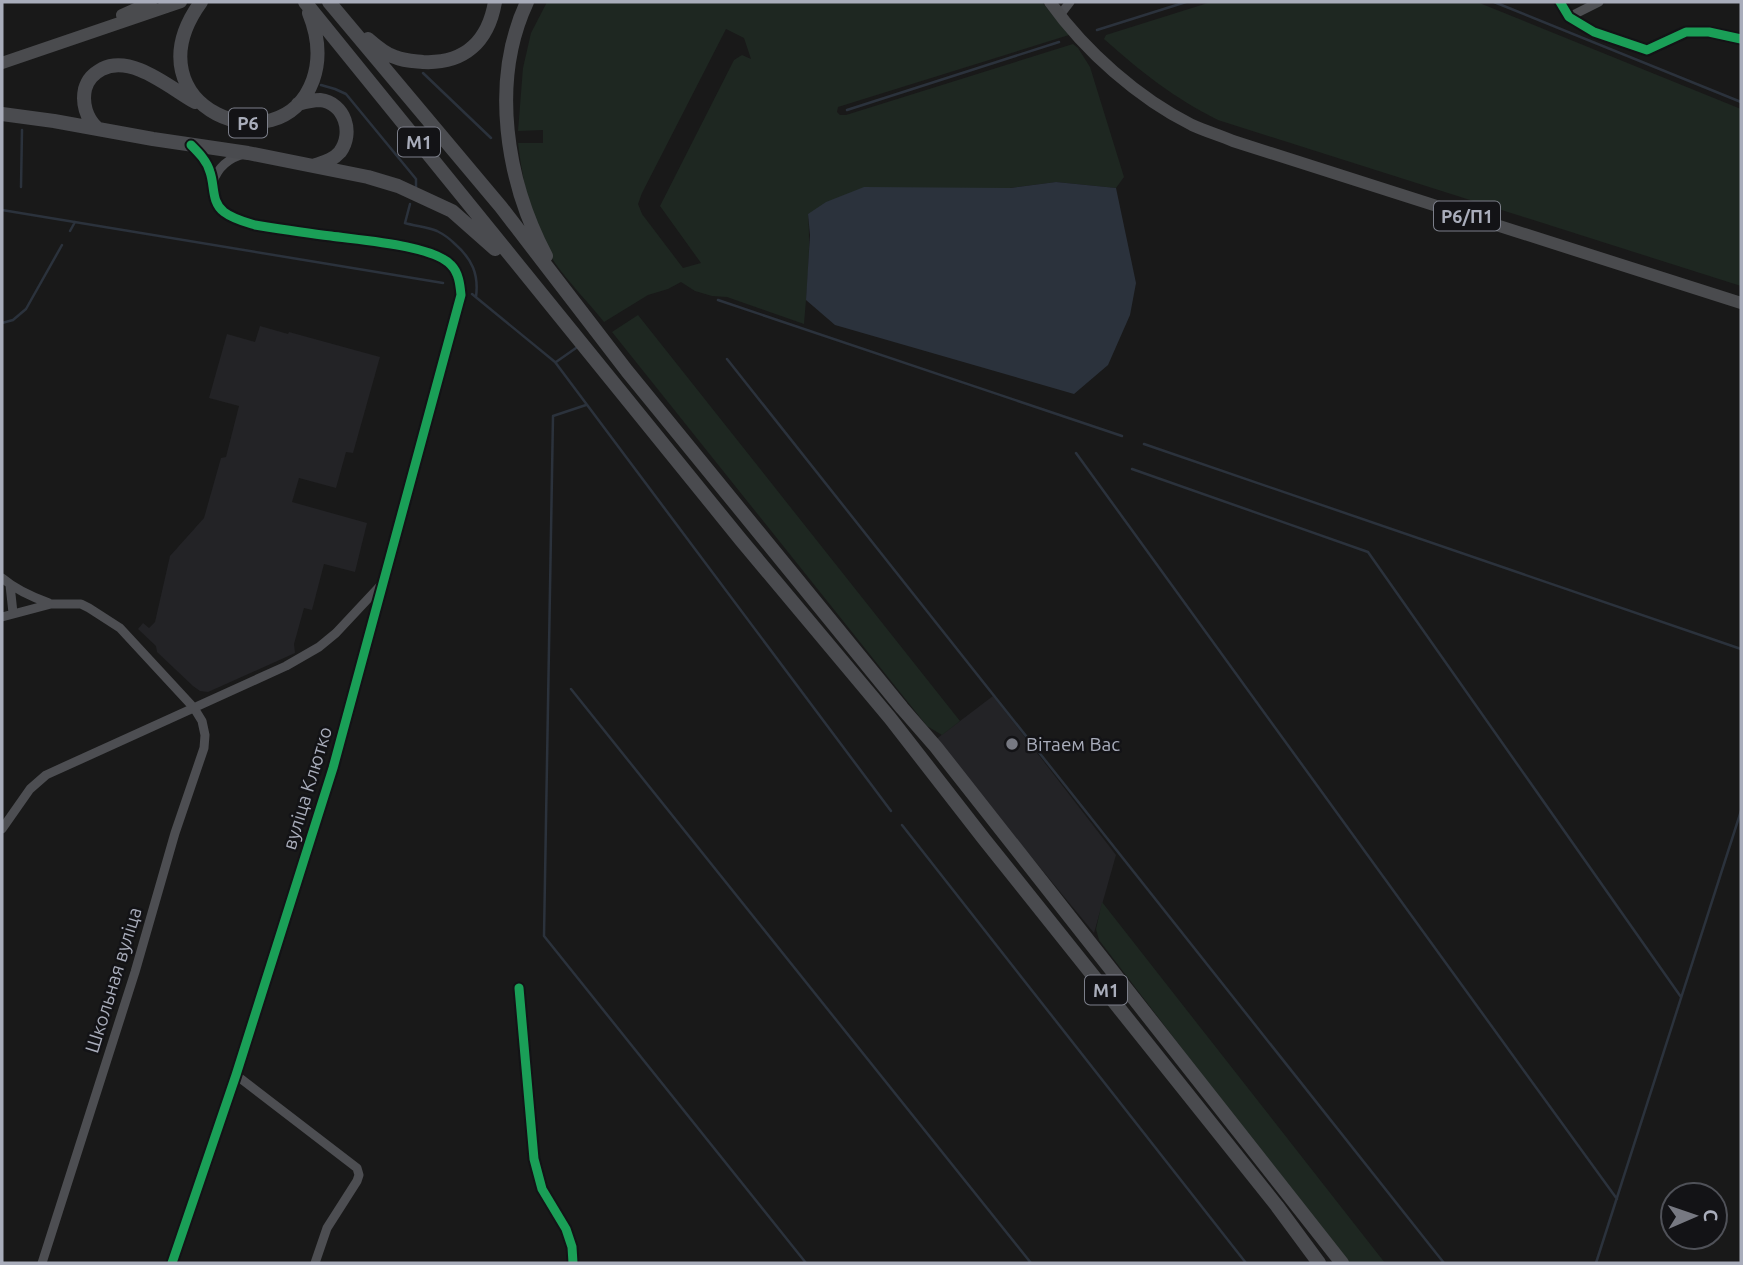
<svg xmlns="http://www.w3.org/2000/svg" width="1743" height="1265" font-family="Ubuntu,sans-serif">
	<rect width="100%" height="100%" fill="#191919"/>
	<path fill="#232326" d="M260,326L288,334L289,332L380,357L353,453L346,452L336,488L299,478L292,502L367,523L355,572L324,564L312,610L304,608L294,644L295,653L208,692L200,691L193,686L157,652L156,646L138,629L143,623L149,628L155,622L170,556L204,518L221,458L226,457L239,406L209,398L227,334L255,342Z
		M993,696L1116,855L1094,933L935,740Z"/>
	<path fill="#1e2721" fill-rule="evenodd" d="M547,2H1042L1069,35L838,107L837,112L840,115H846L1073,44L1078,48L1090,67L1124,177L1116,188L1056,182L808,214C811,251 807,287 804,324L727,297L712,296L695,291L681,282L668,289L648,295L604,322C588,302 570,284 555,263C532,228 523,183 518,143H543V130L518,131L523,68L531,33ZM726,29L744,38L751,59L742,55L734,60L660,206L701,263L683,268L642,214L638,204L642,193Z
		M1211,2H1477L1741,109V286L1218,120C1174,98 1141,72 1104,39L1106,35Z
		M638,315L960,721L942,735L927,726L612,332Z
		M1102,902L1385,1263H1346L1099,940L1096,929Z"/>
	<path fill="#2b323c" d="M1056,182L1116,188L1136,283L1130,315L1108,365L1074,394L835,325L806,300L810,235L808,214L826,202L864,187L1011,188Z"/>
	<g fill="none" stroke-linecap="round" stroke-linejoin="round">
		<path stroke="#2b323c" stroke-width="2.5" d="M1494,2L1741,102
			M1097,30L1186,2
			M423,73L491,138
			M321,85L335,89L346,94L416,179V187
			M847,110L1059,42
			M21,187L22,130
			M410,204L405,223C415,226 427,227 437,231C443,234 450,239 455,244C472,259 479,274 476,297
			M2,210L443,283
			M70,231L75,222
			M472,294L555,362L891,811
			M718,300L1122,436
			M2,323L13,320L26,309L62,245
			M727,359L1444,1263
			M556,362L576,348
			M586,405L553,416L544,936L806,1263
			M1144,444L1741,649
			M1076,453L1617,1199
			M1132,469L1368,552L1681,997
			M571,689L1031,1263
			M902,825L1246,1263
			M1596,1263L1741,811"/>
		<path stroke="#4d4e52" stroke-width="9" d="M1560,2L1569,17L1594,32L1647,50L1686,32H1709L1741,39
			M1060,15L1070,2
			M1569,17L1599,2
			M213,182C218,167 229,158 244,154
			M2,578C16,590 32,597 49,603
			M10,585L13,613
			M2,617L51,604H81L89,608L120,628L194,708L202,721L205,735L204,748L175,833L135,972L42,1263
			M2,829L30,789L46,775L286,666L319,647L336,633L380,586
			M519,988L534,1159L542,1189L566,1229L572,1247L573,1263
			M236,1075L357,1168L359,1175L357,1181L327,1228L315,1263
			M172,1263L236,1075L333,768L461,295C460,285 459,273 451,265C433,245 359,240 331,236C305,233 280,229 255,225C245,222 233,219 224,213C211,202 215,187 210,172C207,161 200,153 192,145"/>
		<path stroke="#4a4b4e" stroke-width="12" d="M1050,2C1085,51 1138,98 1192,125C1205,131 1219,135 1233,141L1741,303
			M122,15L151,2
			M2,63L181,2"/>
		<path stroke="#4a4b4f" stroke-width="14" d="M201,2C125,107 281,169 313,80C321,57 318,35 309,13
			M305,2L741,540L890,718L984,839L1277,1206L1319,1263
			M329,2L501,207L627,371L902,708L936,747L1342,1263
			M527,2C490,81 506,180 546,256
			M368,39C376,46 385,54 395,57C404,61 413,61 423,62C464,64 488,42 495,2
			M298,104C305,102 312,100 320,100C345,103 354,133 340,152C333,160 325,162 316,165
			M2,114L54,121L153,139L248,153L368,177L398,186L452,211L495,249
			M97,128C86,118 82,103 85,89C88,79 93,74 102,69C132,54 170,88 195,102"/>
		<defs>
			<path id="cycleway" d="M1560,2L1569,17L1594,32L1647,50L1686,32H1709L1741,39
				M519,988L534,1159L542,1189L566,1229L572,1247L573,1263
				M172,1263L236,1075L333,768L461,295C460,285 459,273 451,265C433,245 359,240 331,236C305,233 280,229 255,225C245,222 233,219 224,212C211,202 215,186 210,172C207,161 199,153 191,145"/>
		</defs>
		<use href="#cycleway" stroke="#131316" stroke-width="13"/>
		<use href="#cycleway" stroke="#1a9f57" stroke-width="9"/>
	</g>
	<circle fill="#777982" stroke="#131316" stroke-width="2.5" cx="1012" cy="744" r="7"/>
	<g text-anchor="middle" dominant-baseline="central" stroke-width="5" stroke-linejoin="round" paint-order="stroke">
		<g fill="#131316" stroke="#7c7f8a" stroke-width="2">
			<rect x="229" y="108.5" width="38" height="29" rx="5"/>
			<rect x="398" y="127.5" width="42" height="29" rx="5"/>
			<rect x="1434" y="201.5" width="66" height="29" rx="5"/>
			<rect x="1085" y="975.5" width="42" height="29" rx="5"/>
		</g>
		<g font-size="18" font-weight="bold" fill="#a9adbb">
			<text x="248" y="123">Р6</text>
			<text x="419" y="142">М1</text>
			<text x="1467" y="216">Р6/П1</text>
			<text x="1106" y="990">М1</text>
		</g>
		<g font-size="19" fill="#a9adbb" stroke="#131316" text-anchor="start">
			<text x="1026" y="744">Вітаем Вас</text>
		</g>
		<g font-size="19" fill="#a9adbb" stroke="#131316">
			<text transform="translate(307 788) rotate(-73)">вуліца Клютко</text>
			<text transform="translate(113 980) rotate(-73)">Школьная вуліца</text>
		</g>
	</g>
	<rect width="1743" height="1265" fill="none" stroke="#a9adbb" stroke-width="7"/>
	<g transform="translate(1694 1216) rotate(88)"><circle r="33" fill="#131316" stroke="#4f5158" stroke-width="2"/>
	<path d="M0-5L12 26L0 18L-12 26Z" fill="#777982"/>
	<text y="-10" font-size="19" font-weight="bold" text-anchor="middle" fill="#a9adbb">С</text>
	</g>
</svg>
